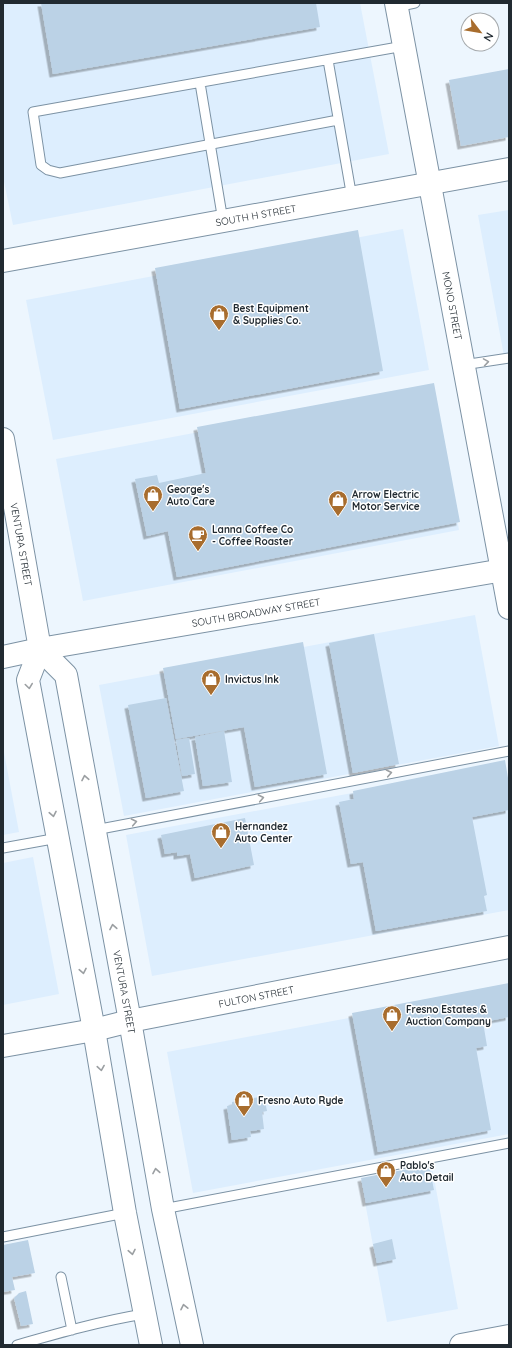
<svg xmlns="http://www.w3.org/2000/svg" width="512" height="1348" font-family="Quicksand,sans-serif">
	<defs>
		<filter id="shadow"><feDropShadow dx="-3.5" dy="3.5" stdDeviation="0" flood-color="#0004"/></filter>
	</defs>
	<rect width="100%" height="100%" fill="#edf6fe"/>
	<path fill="#ddeefe" d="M3,3H360L389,154L13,225L3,177Z
		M509,210V355L504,356L478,215Z
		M403,229L429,370L53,440L26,300Z
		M433,388L459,530L83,601L56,459Z
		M475,615L499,746L124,816L99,685Z
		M3,747L19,832L3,835Z
		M503,765L509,798V910L152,976L126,835Z
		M33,857L59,994L3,1005V863Z
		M509,988V1134L193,1193L167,1052Z
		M432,1167L458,1309L387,1322L361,1180Z"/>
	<path fill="#bbd2e6" filter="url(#shadow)" d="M41,3H316L320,27L53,74Z
		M509,69V137L461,146L449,80Z
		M358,230L383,371L180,409L155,268Z
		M434,383L460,522L177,577L168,531L147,536L135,479L157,475L159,483L206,473L197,427Z
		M374,634L399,764L353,773L329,643Z
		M303,642L327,774L255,787L244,727L176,739L163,668Z
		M166,698L184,791L146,798L128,705Z
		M224,731L232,782L203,786L195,737Z
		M189,738L195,774L182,776L176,740Z
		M505,760L509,784V810L472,817L487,895L484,896L487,911L376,931L363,862L351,864L339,802L354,799L353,791Z
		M245,818L254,865L195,878L190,854L177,856V852L165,854L161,835Z
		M509,983V1017L483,1022L487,1046L476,1048L491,1130L378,1152L352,1013Z
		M264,1096L267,1111L262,1112L264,1129L250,1131L251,1137L232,1140L227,1106L232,1105V1102Z
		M429,1165L434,1190L366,1203L361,1178Z
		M392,1239L396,1259L377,1263L373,1244Z
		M28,1240L35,1273L12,1277L15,1290L3,1292V1245Z
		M26,1291L33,1324L21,1326L14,1298L19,1293Z"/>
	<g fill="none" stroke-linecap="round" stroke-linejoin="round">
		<defs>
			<path id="lane" d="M396,7L415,3
				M328,60L352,198
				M200,83L223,221
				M338,120L60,173L48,170L41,165L33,112L404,46
				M463,365L509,358
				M95,830L509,751
				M3,848L58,838
				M163,1209L509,1143
				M3,1237L125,1213
				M61,1277L72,1330
				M17,1345C59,1333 101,1321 144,1314"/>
			<g id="secondary">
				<path id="s1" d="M396,3L509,608"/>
				<path id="s2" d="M3,261L509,169"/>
				<path id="s3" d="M3,439L40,649L28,680L94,1030L125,1213L151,1345"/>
				<path id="s4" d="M40,649L66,675L130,1021L163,1209L192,1345"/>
				<path id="s5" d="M3,657L40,649L509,569"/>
				<path id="s6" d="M3,1046L94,1030L130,1021L509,947"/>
				<path d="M461,1345L509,1336"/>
			</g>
		</defs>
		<use href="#lane" stroke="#7c92a4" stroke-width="11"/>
		<use href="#secondary" stroke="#7c92a4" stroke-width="24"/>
		<use href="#lane" stroke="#fff" stroke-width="9"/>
		<use href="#secondary" stroke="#fff" stroke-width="22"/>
	</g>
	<defs><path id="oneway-chevron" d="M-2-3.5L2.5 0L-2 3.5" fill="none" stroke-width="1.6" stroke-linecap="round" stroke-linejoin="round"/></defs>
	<g stroke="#9b9fa2">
		<use href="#oneway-chevron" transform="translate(486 362) rotate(-9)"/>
		<use href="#oneway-chevron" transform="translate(29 686) rotate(82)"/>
		<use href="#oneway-chevron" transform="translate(389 773) rotate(-11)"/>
		<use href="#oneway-chevron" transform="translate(85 778) rotate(-101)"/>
		<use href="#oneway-chevron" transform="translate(261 798) rotate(-11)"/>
		<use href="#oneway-chevron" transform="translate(53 814) rotate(79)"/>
		<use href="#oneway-chevron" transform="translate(134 822) rotate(-11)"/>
		<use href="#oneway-chevron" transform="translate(113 927) rotate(-100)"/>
		<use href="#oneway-chevron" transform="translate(83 971) rotate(79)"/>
		<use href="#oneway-chevron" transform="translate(101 1068) rotate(81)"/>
		<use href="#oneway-chevron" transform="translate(156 1171) rotate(-100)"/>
		<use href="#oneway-chevron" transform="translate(132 1252) rotate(79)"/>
		<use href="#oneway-chevron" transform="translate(184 1307) rotate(-102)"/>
	</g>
	<defs>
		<symbol id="shop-pin" viewBox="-11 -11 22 30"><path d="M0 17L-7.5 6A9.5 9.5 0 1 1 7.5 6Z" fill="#a86d2e" stroke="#fff"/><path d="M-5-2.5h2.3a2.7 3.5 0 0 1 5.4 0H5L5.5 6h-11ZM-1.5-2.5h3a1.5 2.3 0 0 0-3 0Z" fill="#fff"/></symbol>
		<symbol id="cafe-pin" viewBox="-11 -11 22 30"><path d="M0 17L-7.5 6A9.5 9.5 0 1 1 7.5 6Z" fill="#a86d2e" stroke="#fff"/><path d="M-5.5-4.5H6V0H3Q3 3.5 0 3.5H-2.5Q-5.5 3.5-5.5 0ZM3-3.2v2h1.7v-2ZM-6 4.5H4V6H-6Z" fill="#fff"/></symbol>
	</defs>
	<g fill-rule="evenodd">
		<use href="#shop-pin" x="208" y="303" width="22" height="30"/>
		<use href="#shop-pin" x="142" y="484" width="22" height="30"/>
		<use href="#shop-pin" x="327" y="489" width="22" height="30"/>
		<use href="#cafe-pin" x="187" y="524" width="22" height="30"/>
		<use href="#shop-pin" x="200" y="668" width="22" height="30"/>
		<use href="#shop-pin" x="210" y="821" width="22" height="30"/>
		<use href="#shop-pin" x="381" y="1004" width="22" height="30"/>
		<use href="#shop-pin" x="233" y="1089" width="22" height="30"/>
		<use href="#shop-pin" x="375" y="1160" width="22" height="30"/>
	</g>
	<g text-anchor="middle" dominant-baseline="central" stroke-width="3" stroke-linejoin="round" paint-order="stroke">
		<g font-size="10" fill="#212a31" stroke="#fff">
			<text stroke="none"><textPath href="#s2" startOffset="257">SOUTH H STREET</textPath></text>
			<text stroke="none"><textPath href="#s1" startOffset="308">MONO STREET</textPath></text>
			<text stroke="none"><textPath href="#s3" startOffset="107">VENTURA STREET</textPath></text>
			<text stroke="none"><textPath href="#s5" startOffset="257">SOUTH BROADWAY STREET</textPath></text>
			<text stroke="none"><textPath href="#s4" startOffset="359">VENTURA STREET</textPath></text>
			<text stroke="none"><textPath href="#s6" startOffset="258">FULTON STREET</textPath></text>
		</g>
		<g font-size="10" font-weight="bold" fill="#212a31" stroke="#fff" text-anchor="start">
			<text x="233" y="308">Best Equipment<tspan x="233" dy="12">&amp; Supplies Co.</tspan></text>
			<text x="167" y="489">George's<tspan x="167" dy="12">Auto Care</tspan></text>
			<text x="352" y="494">Arrow Electric<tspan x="352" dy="12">Motor Service</tspan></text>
			<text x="212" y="529">Lanna Coffee Co<tspan x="212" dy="12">- Coffee Roaster</tspan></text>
			<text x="225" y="679">Invictus Ink</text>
			<text x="235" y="826">Hernandez<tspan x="235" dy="12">Auto Center</tspan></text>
			<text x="406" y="1009">Fresno Estates &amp;<tspan x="406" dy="12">Auction Company</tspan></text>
			<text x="258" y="1100">Fresno Auto Ryde</text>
			<text x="400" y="1165">Pablo's<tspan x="400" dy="12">Auto Detail</tspan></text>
		</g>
	</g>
	<rect width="512" height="1348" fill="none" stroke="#212a31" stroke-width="8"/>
	<g transform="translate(480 32) rotate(121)"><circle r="19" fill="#ffffff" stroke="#a6aaad"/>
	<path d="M0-3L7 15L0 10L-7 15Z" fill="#a86d2e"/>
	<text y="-6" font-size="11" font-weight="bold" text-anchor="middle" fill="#212a31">N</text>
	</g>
</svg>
